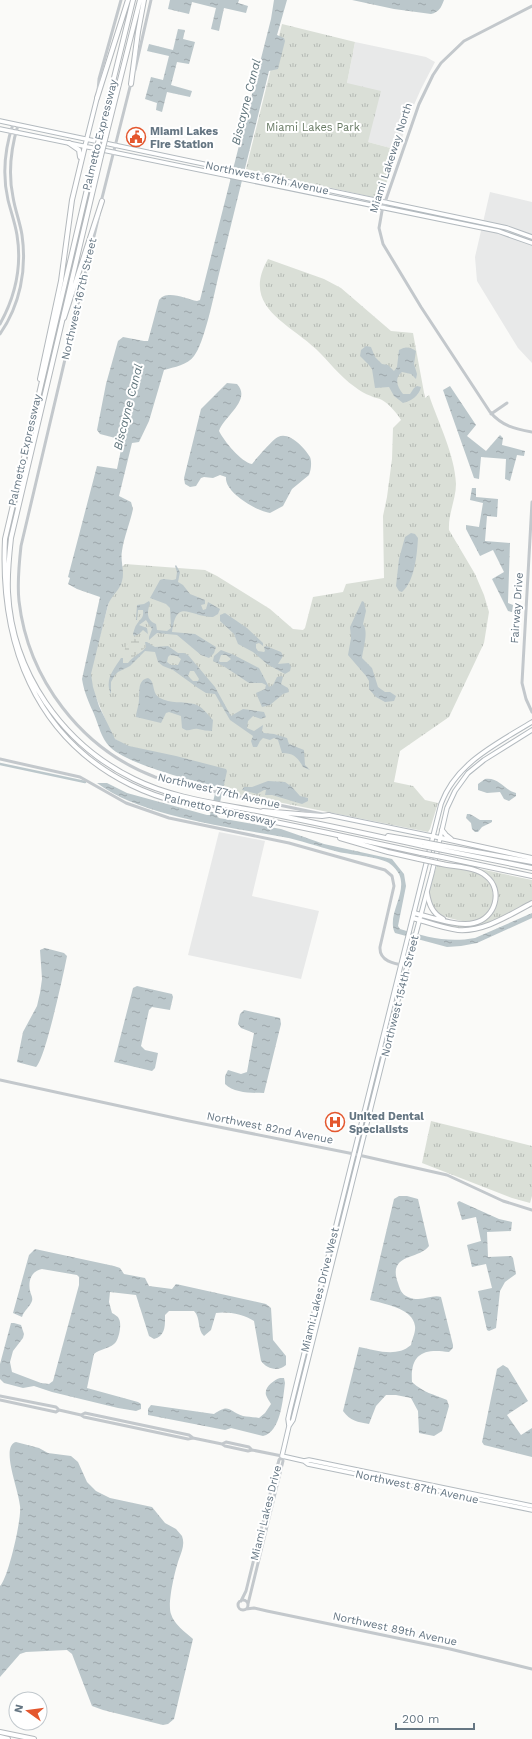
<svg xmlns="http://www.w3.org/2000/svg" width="532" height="1739" font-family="'Work Sans',sans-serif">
	<defs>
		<pattern id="grass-tufts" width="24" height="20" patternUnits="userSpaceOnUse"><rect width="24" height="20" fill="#dadfd7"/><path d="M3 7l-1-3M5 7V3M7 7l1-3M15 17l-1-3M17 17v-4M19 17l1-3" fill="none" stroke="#b4b9b4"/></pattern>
		<pattern id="wetland-marsh" width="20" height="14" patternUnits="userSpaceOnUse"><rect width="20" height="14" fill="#dadfd7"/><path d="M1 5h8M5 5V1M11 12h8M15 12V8" fill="none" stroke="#b4b9b4"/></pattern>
		<pattern id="water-ripples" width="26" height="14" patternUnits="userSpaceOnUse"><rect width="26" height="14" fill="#bbc7cb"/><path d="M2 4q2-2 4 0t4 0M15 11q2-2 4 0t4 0" fill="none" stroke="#9ca6aa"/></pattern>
	</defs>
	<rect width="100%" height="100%" fill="#fafaf8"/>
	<path fill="#e8e9e9" d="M355,42L426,57L435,62L421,89L410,114L398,150L368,142L347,83Z
		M490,192L532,202V363L518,348L477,281L475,257Z
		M219,832L265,841L252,896L319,911L301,979L188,955Z"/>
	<path fill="url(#grass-tufts)" d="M282,24L355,42L347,83L381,91L368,142L398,150L382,196L377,198L246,169Z
		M268,259L324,279L341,288L391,331L413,333L425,398L429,395C438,422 455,455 456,484C456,499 448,514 449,530L475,574L484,595L489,612L484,643L449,717L400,751L394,782L413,786L425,800L438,803L430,829L428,832L222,791L226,770L130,748L113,738L93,690L90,674L111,594L121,568L125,564L205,570L217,576L270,609L293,629L303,630L305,628L313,597L343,592L346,584L384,578L383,516L387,497L392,459L393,428L401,420C397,413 389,404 382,400C379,398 374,398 371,396C365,394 359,390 355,387C339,376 329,361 316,349C287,322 241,306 268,259Z
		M442,861L532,880V901C491,921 471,938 425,920V918L449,924L480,923C499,901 502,903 488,876L442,862Z
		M437,865C450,868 470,868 481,875C499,886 497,915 476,921C467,923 458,920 449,918C439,915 433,911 430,901C427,891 434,875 437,865Z
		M431,1121L532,1146V1196L530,1203L512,1198L422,1163Z"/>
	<path fill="url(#wetland-marsh)" d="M132,638L145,642L146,647L132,658L129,653L123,655L126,646Z"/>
	<path fill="url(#water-ripples)" fill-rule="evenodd" d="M170,0H239L238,3L248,6L246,13L224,8L219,31L211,29L216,8L192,2L189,14L168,9Z
		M274,0H287L277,35L284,38L285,41L278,69L269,71C252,140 235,209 218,278C214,295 204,344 194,356C188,365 174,367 164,370L149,421L139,442L132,443L119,496L131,502L133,509C130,523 124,537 122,551C120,561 125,571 122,581C120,590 111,596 108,605L91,674L93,687L99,706L115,739L129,746L176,756L226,769L227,771L217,816L219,818L281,829L324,844L392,859L404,874L406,886L398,926L400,929C427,937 447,943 475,938L532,913V918L477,943L461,946L447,947L395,933C386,915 408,893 399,874C397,870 392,865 389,863C377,856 349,855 335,851C318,847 301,840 283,837C229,827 140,816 97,783H107L127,793L207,815H210L216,789L214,786C190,780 127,764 110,747C101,738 99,726 94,714C89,703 84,692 82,679L100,597L77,589L68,584L70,578L68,577L97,466L117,469L122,445L119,439L100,434L97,430L106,384L118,341L123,337L144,341H148L159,300C167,289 186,299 197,301L200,300L271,19Z
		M352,0H444C441,8 439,12 431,14L394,9Z
		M178,29L185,30L183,39L195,42L189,64L177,62L171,85L192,91L190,97L167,92L162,112L156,110L157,103L145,99L151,77L163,80L169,56L147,51L149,44L173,50Z
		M366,346L371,347L375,357L382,364L388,365L394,371L397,367L399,350C406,346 410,347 416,351L414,364L417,374L416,379L411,374L402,372C394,378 397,387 403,394H410L414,388L417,386L421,387C419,396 411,401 403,403L394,396L389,387L375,388L372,369L368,364L360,356L361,350Z
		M227,383L237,384C252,400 224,416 219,431C224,441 241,462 252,464C256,459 273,439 278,437C289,431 305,448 310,457C312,462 311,470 309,475L292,489L283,506L270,513C256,511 224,492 226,477L220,475L213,478L204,477L201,478L196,486L190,487L185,484L184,478L201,409Z
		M450,386L476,425L467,436L486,451L500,435L503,438L502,445L525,451L524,456L517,455L510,481L505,479L506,459L481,457L479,479L474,478L443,390Z
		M472,488H476V497L498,499L497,517L487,516L485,541L510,543L508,602V603L513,605L512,612L508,611L492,579L504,572L493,550L480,556L466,529V525L479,527L483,503L470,500Z
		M411,533L415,534L418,538C417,554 415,581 402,592L399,591L396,586L399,559L405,537Z
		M176,565L180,572L178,582L183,585L190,594L205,600V604L201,605L203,610L206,609L208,602L220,609L218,614L213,617C189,617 177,597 172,632L195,634L216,647L214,653L209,658L201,655L177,635L157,633L149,640V637L152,629L146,620L139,625L147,628L148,634L143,630L139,634L134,636L133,634C134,631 135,626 137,624C141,618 144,618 143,610H138L137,620H136L137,605L144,604L149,601L150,603C147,612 146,620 156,624L157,630L167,631L171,628L170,608L166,604L150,598L160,580C165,577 171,582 176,579L177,572L175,566Z
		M362,601L364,602L366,611L363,624C369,632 363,648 362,658L372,668L378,687L385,692H390L396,696L394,701L385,702L376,697L369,689V681L366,676L348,655L351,638L350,627Z
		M225,613L247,628L263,643V646L259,643L256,644V648L258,651L264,652L265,651L264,647L266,646L281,652L283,656L278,664L289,663L291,667L290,671L285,674L267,664L253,652L238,644L234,634L220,621V615Z
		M145,642H147L155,647L168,646L178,653H184L188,655L215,687L231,716L243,709L264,712L266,717L261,719L253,716L248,721L247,728L254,731L263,725L262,731L264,733L274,734L287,738L289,744L304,750L305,765L310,770L303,767C298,758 294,753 282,753L278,740L274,738L270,740L263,738L260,741L257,747H253L251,741L253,736L230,720L215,694L206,693L198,688L173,670L163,666L158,662L155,652L145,651L130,666L118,672L115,675L111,682V694C104,680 114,669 121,658H123V663H128C133,656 143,652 146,647ZM170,655L177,656L181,659L178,665H171L167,662L168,657ZM190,671H194L199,679L198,681H193L188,676Z
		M221,650L234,655L259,668L269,687L273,685L277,677L282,676L283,677L281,684L288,688L289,692L283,694L270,705L262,707L256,693L265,689L266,685L262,683H249L225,667L213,661L214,656ZM221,655H226L231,659L227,662H220L219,661Z
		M148,678C156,682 151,693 160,698C170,704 183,701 194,704C202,706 207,714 213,720L212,731C207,731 203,730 198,729C191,728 189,733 182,728L181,716L169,712L166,713L161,723L136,717C136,711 139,706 139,700C140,692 137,680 148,678Z
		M485,779C499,777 504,790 516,793V796L509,801L504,799L500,792L487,793L478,790V784Z
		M268,781L285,782L292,787L300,796L308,798V801L302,804L272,795H265L266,790H264L257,794L242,790L244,787H252Z
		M467,814H470L480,820H492V822L482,827L478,832H475L472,829L471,823L466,818Z
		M45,948L64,953L67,956C64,972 45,1060 36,1067L17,1062L23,1032L37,1006L40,993L42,979L40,950Z
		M137,986L172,994L173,997L170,1010L152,1007L149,1010L141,1046L145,1050L158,1053L155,1068L152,1071L114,1062L133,988Z
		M244,1010L280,1018L281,1024L264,1093C251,1093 234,1093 225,1084V1076L228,1070L241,1074L247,1072L254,1033L241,1028L238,1024L240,1014Z
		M399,1196H407L418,1199L429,1246C419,1260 387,1253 398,1283C400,1289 401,1294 408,1297C422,1303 431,1294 441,1297L453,1345V1348L449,1352C423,1348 410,1354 412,1382C424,1393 433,1394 447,1400L449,1406L442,1431L434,1436L419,1433L418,1411L411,1398L396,1395H386L376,1406L369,1424C358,1422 350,1421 343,1411L359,1347C376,1350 396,1358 411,1345C412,1339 416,1332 415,1326C413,1308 384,1304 370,1300L394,1199Z
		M459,1201L499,1219L512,1222L511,1231L487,1232L488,1257L511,1256L513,1258L516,1274L505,1282L500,1291L496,1328L489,1331L487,1330L478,1291L492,1288L486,1264L472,1267L467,1245L481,1241L476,1217L462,1220L457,1203Z
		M35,1249L114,1266L120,1268L124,1274L145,1278L149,1286L172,1289L176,1284L266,1304L271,1308L273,1340L286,1356V1365C278,1372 267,1369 261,1361L254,1321C245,1314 226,1311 216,1313L211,1330L204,1336C197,1330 201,1318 194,1311H169L165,1315C165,1325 166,1336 154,1339L149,1336L136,1295L110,1292L109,1302L112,1313C115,1315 118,1316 119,1319C122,1324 119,1340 114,1344C108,1349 100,1349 94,1354L87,1388L138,1402L141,1404V1409L136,1411L118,1408L52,1392L34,1386L23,1388L4,1383L0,1379V1364L11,1323H14L21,1325L24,1334L23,1338L13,1351L10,1362L12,1372L41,1383L49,1384L53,1381L79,1285V1277L77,1275L42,1269C31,1271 28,1281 30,1291C31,1295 33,1297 32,1301C30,1307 24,1310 22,1317L13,1313L29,1255Z
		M503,1365L508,1368L528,1401L507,1415L521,1435L532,1428V1457L484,1445L482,1442L497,1369Z
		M280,1378H284L285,1383C283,1398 281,1432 263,1436L231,1428L225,1430L148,1415V1409L151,1405L214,1414C230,1403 228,1411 243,1416C248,1417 254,1417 259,1418L265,1413L271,1404C270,1402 267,1398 266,1395C264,1387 274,1380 280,1378Z
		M16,1442L39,1448L48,1453L71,1456L78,1462L87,1482L96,1491L110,1498L152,1507L165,1523L176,1529L182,1536C185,1544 182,1551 179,1559C175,1570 167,1604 171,1614C174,1624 185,1632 193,1639L174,1719L168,1724L163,1725L103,1710L92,1706L72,1654L67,1650L26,1652L20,1654L0,1677V1586C8,1579 22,1518 20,1506C19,1490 0,1446 16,1442Z"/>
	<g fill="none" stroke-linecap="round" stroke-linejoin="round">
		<path stroke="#bbc7cb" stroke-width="2.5" d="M0,764L85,782"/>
		<defs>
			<path id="secondary" d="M0,121L479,222L507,228L532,237
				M0,129L478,227L498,231L532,243
				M85,146L97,98
				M532,730L484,760L468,773L455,791L447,808L432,873L393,1019L293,1420L289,1426L282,1456L304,1461L308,1464L532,1510
				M329,815L441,838
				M289,1426L288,1419L290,1410L441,804C456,763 496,744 532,722
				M304,1461L309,1460L532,1506"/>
			<path id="motorway" d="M131,84L138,32L144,0
				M97,98L128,0
				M100,135L133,0
				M106,136L140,0
				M69,143L79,150L80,157
				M95,155L5,539C0,643 34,737 131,785C169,804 214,810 255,818C311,829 366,841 421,853
				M101,156L11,538C9,556 7,574 8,592C12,672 62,744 134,779C172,798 215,803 257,811C312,822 367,834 423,846
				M64,318L102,201
				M40,379L61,281L72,200L85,146
				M263,811L322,816L329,815
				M442,830L446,835L451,839
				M388,836L423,842
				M340,838L388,852L419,859
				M441,838L532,858
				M444,846L532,862
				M443,850L532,868
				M442,857L532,876
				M427,893C429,904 432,913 443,919
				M414,913C430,917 458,927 474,923C495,919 504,890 486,876C476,867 456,867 442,864
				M413,918C427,922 442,928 458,930C484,932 509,915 532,903
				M0,1732L34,1739
				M0,1737L8,1739"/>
		</defs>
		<use href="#secondary" stroke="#b3babf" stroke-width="5.5"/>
		<use href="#motorway" stroke="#b4b9bd" stroke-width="6"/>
		<path stroke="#c3c8cc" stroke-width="3" d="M532,6L464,41L441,63L433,75L419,104L382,211L379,228L383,244L421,307L490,412C502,426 515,429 532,432
			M135,70L151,0
			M98,91L99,79L121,0
			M101,202L131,83
			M99,215L21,546C19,564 17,583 19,601C28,679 81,749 155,777C178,785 202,789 226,794C260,801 293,808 327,815
			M0,324C15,297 22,266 17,235C15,223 11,212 8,200C2,174 5,148 13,124
			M0,334C20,305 27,270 22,235C20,222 15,210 13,197C8,173 11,148 18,125
			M491,414L507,403
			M532,502L522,683L526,699L532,712
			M0,759L80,777L126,803L169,818L289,843L385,870L392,876L394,886L380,947C379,962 396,964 407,966
			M0,1080L184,1120L354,1154L447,1175L503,1201L532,1210
			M0,1396L56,1407L59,1410
			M0,1400L56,1412L59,1410L81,1415L85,1413L189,1435L193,1438L222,1444L226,1442L249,1447L252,1450L282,1456
			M81,1415L84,1417L188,1439L193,1438
			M222,1444L225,1446L248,1451L252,1450
			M238 1605a5 5 0 1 1 10 0a5 5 0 1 1-10 0Z
			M241,1601L246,1591L272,1486L279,1460L282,1456
			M248,1604L283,1461L282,1456
			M246,1609L254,1608L267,1611L450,1649L532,1669"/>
		<use href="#secondary" stroke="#fff" stroke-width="3.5"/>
		<use href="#motorway" stroke="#fff" stroke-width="4"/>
		<defs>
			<path id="motorway-bridge" d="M95,155L100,135
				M101,156L106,136
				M423,842L444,846
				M423,846L443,850
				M421,853L442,857
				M419,859L442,864"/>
		</defs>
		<use href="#motorway-bridge" stroke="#b4b9bd" stroke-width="6" stroke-linecap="butt"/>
		<use href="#motorway-bridge" stroke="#fff" stroke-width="4"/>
	</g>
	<defs>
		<symbol id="civic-ring" viewBox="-11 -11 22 22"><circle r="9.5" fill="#fff" stroke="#e4572e" stroke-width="1.5"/><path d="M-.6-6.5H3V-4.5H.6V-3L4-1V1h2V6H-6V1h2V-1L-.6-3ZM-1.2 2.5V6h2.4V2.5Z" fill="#e4572e"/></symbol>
		<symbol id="hospital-ring" viewBox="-11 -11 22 22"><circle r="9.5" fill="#fff" stroke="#e4572e" stroke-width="1.5"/><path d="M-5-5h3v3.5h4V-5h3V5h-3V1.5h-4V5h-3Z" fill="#e4572e"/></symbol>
	</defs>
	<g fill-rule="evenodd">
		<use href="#civic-ring" x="125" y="126" width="22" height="22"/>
		<use href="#hospital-ring" x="324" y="1111" width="22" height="22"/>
	</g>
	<g text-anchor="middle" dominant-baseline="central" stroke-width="4" stroke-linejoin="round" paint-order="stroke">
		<g font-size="11" fill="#687a64" stroke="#fff">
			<text x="313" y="127">Miami Lakes Park</text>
		</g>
		<g font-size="11" font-weight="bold" fill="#657683" stroke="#fff" text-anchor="start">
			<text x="150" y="131">Miami Lakes<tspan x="150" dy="13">Fire Station</tspan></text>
			<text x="349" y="1116">United Dental<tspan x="349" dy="13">Specialists</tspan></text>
		</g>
		<g font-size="11" fill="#657683" stroke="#fff">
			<text transform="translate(100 135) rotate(-76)">Palmetto Expressway</text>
			<text transform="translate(391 158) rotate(-72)">Miami Lakeway North</text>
			<text transform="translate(267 178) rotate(12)">Northwest 67th Avenue</text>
			<text transform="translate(79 299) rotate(-77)">Northwest 167th Street</text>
			<text transform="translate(25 450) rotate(-77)">Palmetto Expressway</text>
			<text transform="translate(517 608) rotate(-86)">Fairway Drive</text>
			<text transform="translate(219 791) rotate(13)">Northwest 77th Avenue</text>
			<text transform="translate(220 810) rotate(13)">Palmetto Expressway</text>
			<text transform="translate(400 996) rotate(-76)">Northwest 154th Street</text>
			<text transform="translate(270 1128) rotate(11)">Northwest 82nd Avenue</text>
			<text transform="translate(320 1290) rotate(-76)">Miami Lakes Drive West</text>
			<text transform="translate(417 1487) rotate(12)">Northwest 87th Avenue</text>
			<text transform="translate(266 1513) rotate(-76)">Miami Lakes Drive</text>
			<text transform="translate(395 1629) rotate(12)">Northwest 89th Avenue</text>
		</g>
		<g font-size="12" font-style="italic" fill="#60757c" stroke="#fff">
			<text transform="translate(246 102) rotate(-76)">Biscayne Canal</text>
			<text transform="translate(128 407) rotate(-76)">Biscayne Canal</text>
		</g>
	</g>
	<g transform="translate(28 1711) rotate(284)"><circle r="19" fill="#ffffff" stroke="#c1c8cd"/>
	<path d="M0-3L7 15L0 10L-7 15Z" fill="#e4572e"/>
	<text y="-6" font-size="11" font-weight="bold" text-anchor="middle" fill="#657683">N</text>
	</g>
	<path d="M396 1723v6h78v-6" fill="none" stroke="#657683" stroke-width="2"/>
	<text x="402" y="1723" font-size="12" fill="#657683" stroke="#ffffff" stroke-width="3" paint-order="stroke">200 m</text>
</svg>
